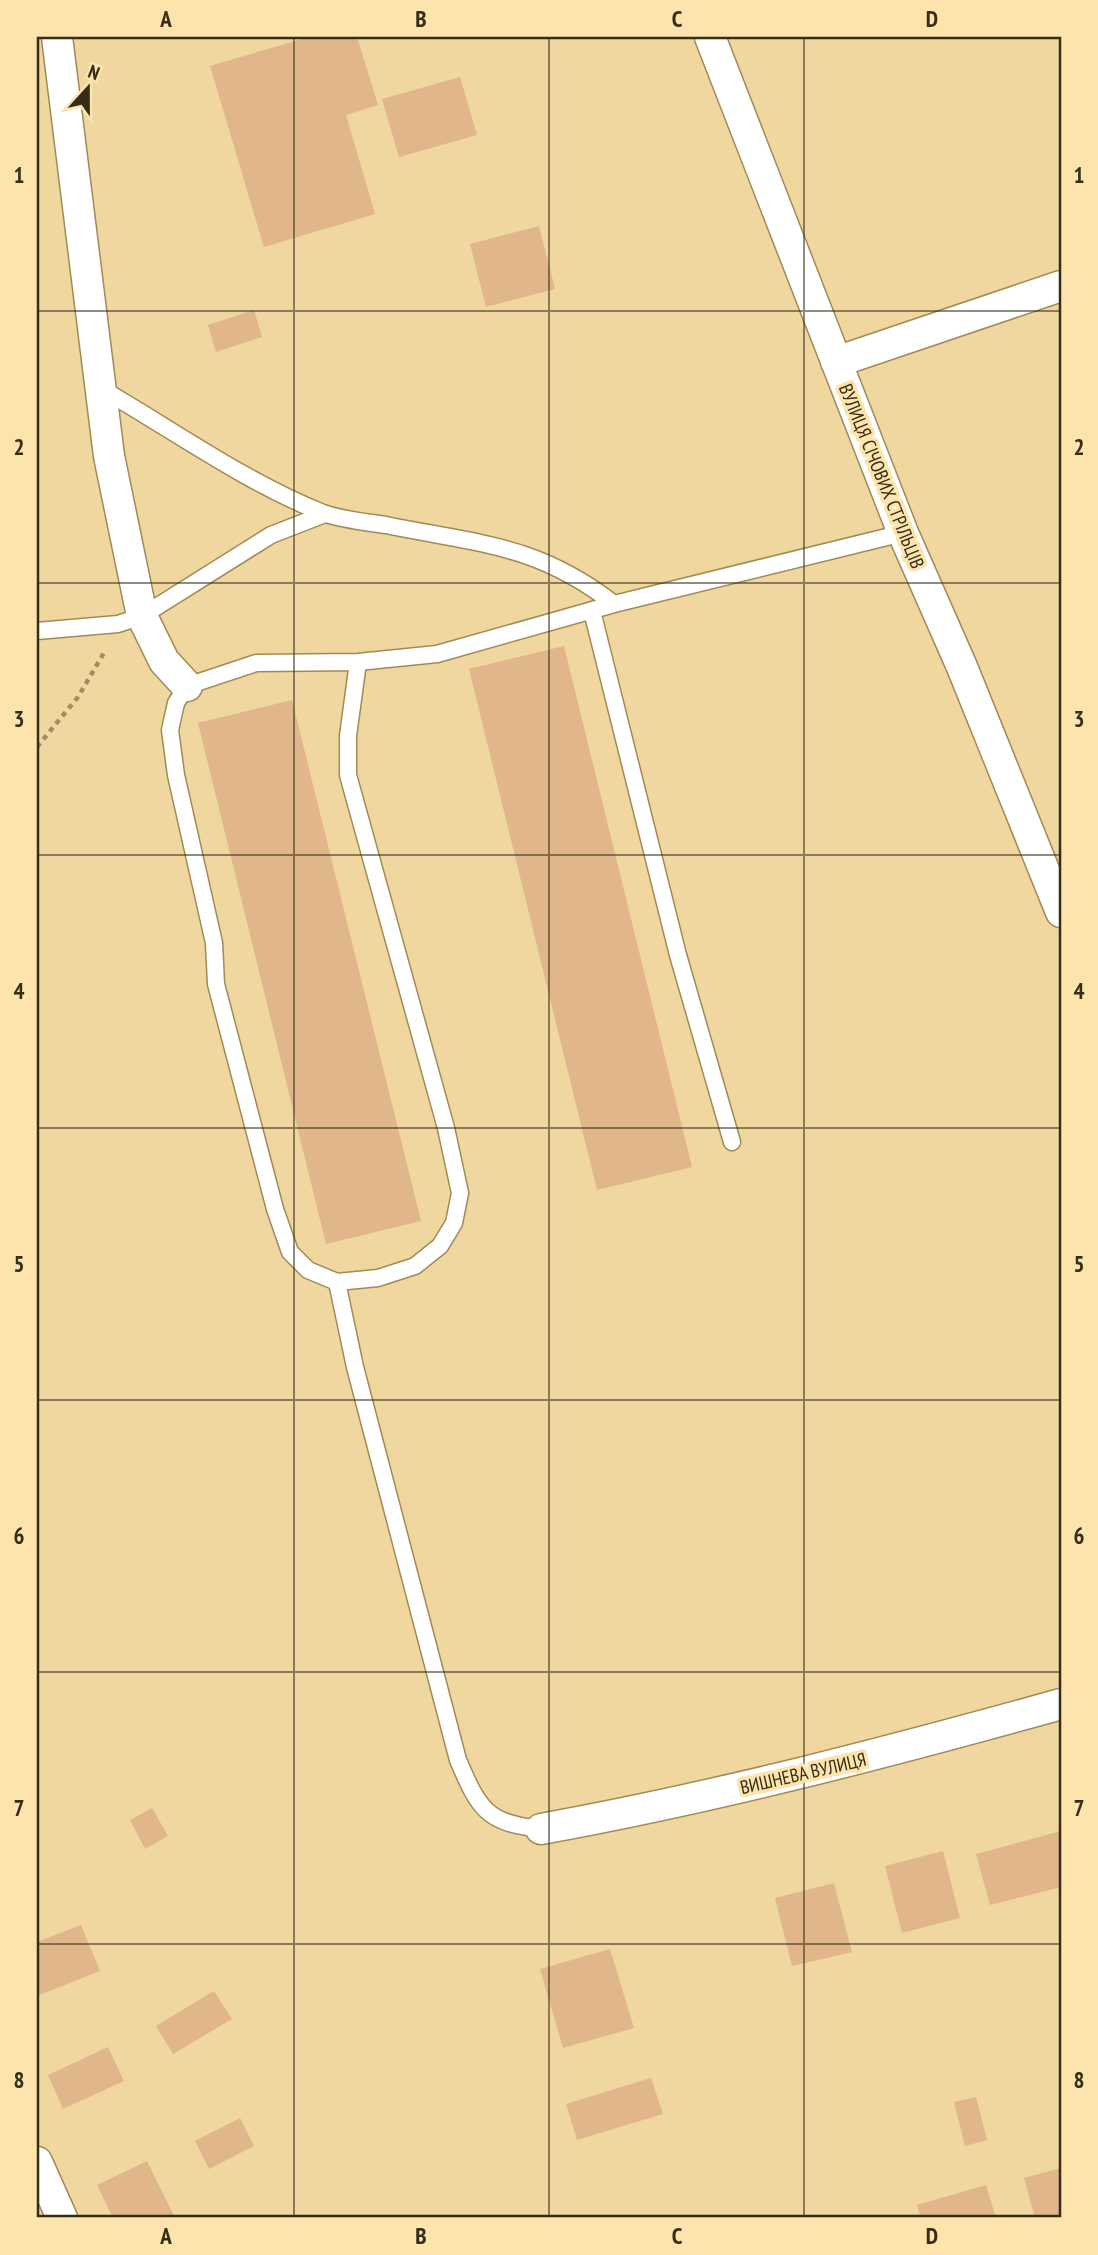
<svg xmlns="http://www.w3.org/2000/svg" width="1098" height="2255" font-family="'PT Sans Narrow',sans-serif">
	<rect width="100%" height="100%" fill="#efd79f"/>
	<path fill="#e0b68a" d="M309,37H357L378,105L346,115L375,214L264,247L210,66Z
		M460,77L477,135L399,157L382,99Z
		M539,226L555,289L486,307L470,244Z
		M254,310L262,337L216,352L208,325Z
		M564,646L692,1167L597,1190L469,669Z
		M292,700L421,1221L326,1244L198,723Z
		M152,1808L168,1836L145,1849L130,1820Z
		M1061,1831V1887L990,1905L976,1854Z
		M943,1851L960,1918L902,1933L885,1866Z
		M834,1883L852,1952L792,1966L775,1898Z
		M81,1925L100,1971L37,1996V1942Z
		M610,1949L634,2028L563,2048L540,1969Z
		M214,1991L232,2019L173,2054L156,2026Z
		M108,2047L124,2081L63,2109L48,2075Z
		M651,2078L663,2114L577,2140L566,2104Z
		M976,2097L987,2140L965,2146L954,2102Z
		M240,2118L254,2146L209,2169L195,2141Z
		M147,2161L175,2218H113L97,2185Z
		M1061,2168V2218H1035L1024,2178Z
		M986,2185L996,2218H921L917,2205Z"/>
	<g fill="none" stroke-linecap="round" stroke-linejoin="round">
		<defs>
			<path id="service" d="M100,388C173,430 245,482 323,513C343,520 366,522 386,525C478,544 537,544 614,604
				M592,611L678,955L732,1142
				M37,631L118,624L142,616L271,535L325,514
				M358,662L348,736V775L446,1128L460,1193L454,1223L440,1246L415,1266L378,1278L337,1282L308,1270L290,1252L275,1209L216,984L214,943L176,775L170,730L176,703L187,686L256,663L358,662L437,654L614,604L903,533
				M337,1282L355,1367L458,1760C479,1809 486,1823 541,1829"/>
			<path id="minor" d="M57,37L109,456L142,616L164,661L187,686
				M710,37L903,533L962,667L1061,912
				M836,362L1061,286
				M541,1829C717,1797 889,1752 1061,1704
				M37,2162L62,2218"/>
		</defs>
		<use href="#service" stroke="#a18b55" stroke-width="19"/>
		<use href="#minor" stroke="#a18b55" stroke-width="33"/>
		<path stroke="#9f8d64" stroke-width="4.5" stroke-dasharray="5 5" stroke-linecap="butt" d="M37,747L78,697L105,651"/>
		<use href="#service" stroke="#fff" stroke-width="16"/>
		<use href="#minor" stroke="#fff" stroke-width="30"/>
	</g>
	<path fill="none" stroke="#372d17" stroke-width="2" stroke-opacity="0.55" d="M294,37V2218M549,37V2218M804,37V2218M37,311H1061M37,583H1061M37,855H1061M37,1128H1061M37,1400H1061M37,1672H1061M37,1944H1061"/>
	<g text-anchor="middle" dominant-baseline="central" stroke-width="7" stroke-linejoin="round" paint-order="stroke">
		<g font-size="19" fill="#372d17" stroke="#fce4ac">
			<text transform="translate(882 476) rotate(68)">ВУЛИЦЯ СІЧОВИХ СТРІЛЬЦІВ</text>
			<text transform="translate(803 1773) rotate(-13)">ВИШНЕВА ВУЛИЦЯ</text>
		</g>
	</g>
	<rect width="1098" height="2255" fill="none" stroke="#fce4ac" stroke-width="77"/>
	<g transform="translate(88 88) rotate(21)" stroke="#fce4ac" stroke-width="5" paint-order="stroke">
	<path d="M0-5L12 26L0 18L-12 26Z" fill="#372d17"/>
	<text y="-10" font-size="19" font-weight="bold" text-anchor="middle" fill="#372d17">N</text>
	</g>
	<rect x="38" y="38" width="1022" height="2178" fill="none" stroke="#372d17" stroke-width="2.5"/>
	<g font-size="23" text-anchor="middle" font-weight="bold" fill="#372d17">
		<text x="166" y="27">A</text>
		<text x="421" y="27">B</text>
		<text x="677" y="27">C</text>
		<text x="932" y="27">D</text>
		<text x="19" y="183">1</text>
		<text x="1079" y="183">1</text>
		<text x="19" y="455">2</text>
		<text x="1079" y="455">2</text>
		<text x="19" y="727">3</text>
		<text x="1079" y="727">3</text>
		<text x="19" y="999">4</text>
		<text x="1079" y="999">4</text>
		<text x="19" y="1272">5</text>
		<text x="1079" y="1272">5</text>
		<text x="19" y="1544">6</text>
		<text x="1079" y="1544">6</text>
		<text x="19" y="1816">7</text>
		<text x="1079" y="1816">7</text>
		<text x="19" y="2088">8</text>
		<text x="1079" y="2088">8</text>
		<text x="166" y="2244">A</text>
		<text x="421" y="2244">B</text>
		<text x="677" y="2244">C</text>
		<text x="932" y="2244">D</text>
	</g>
</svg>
